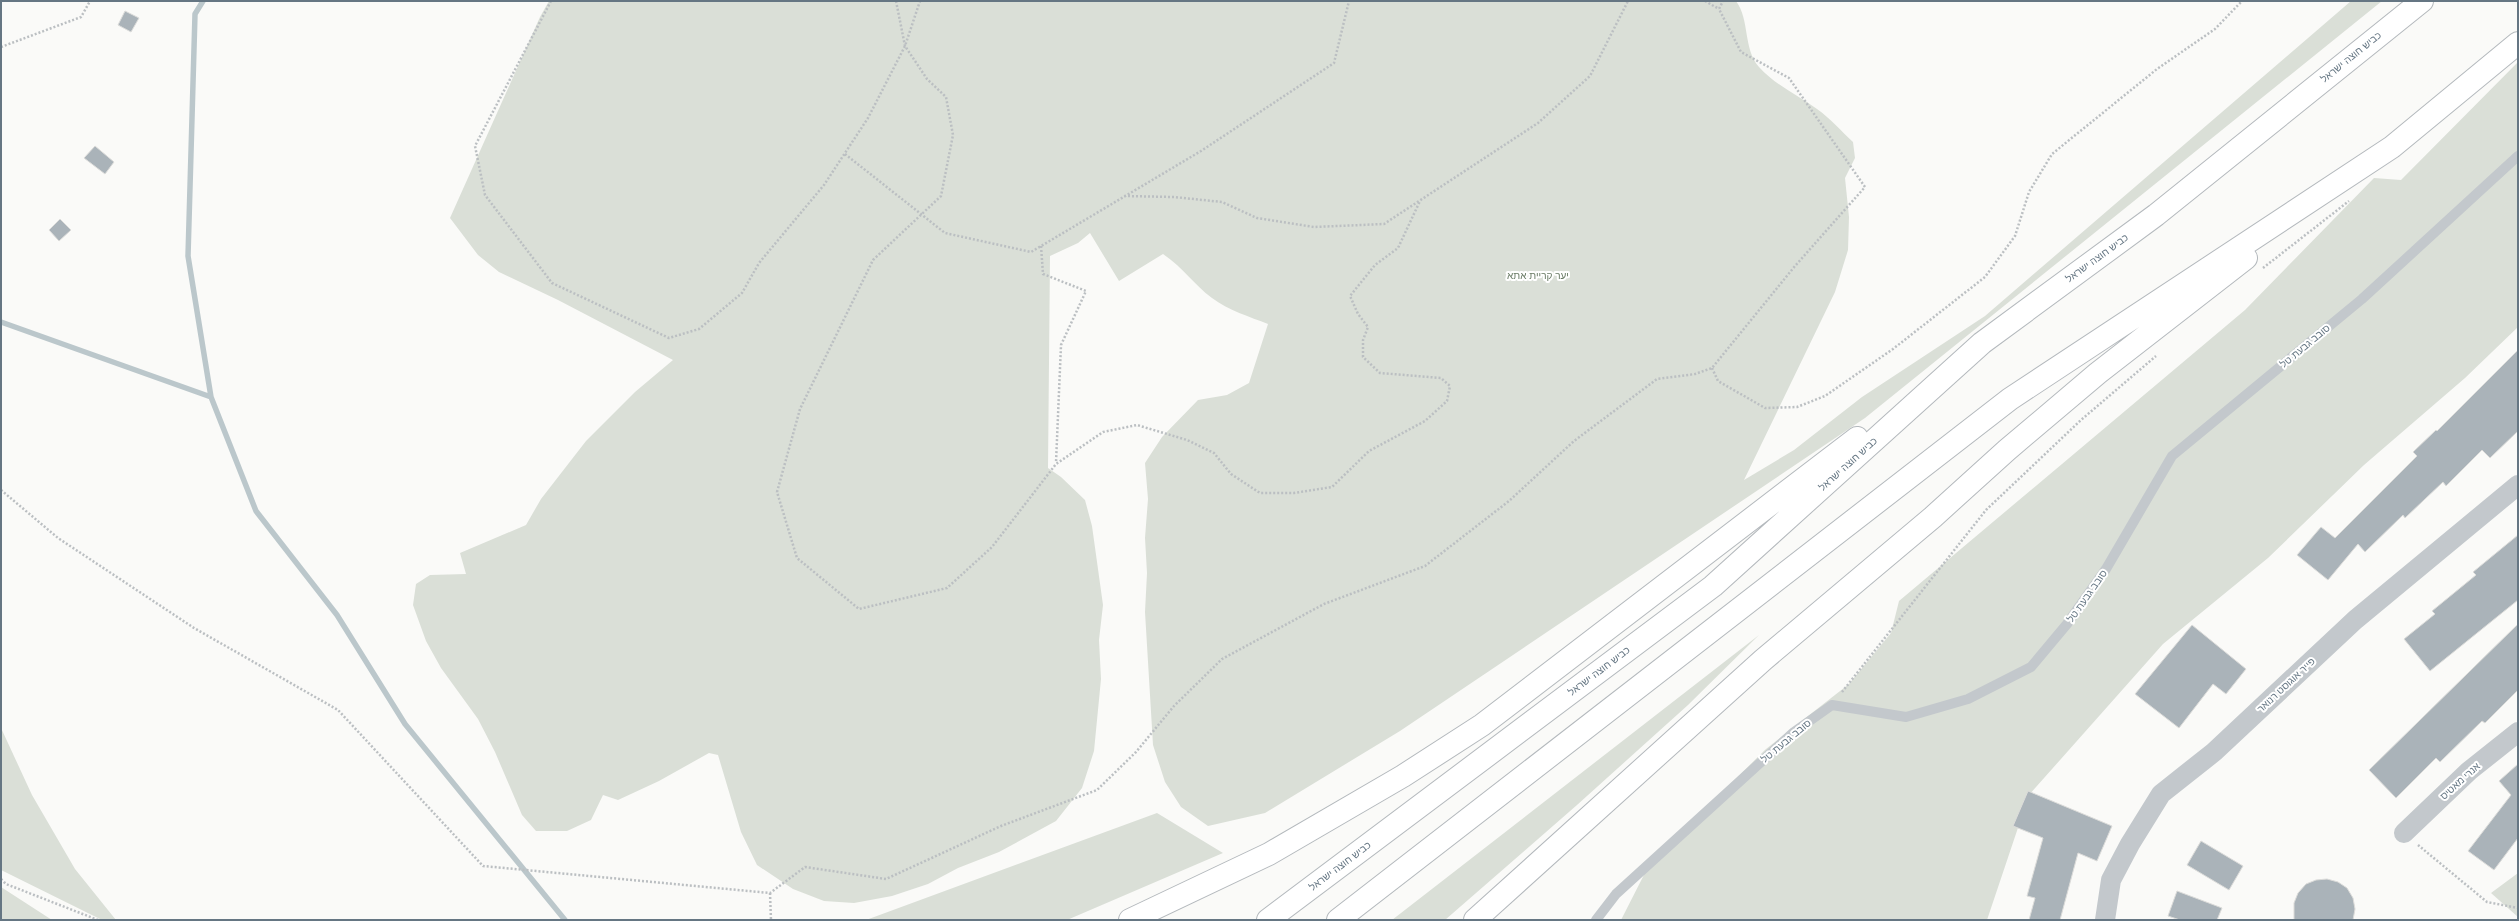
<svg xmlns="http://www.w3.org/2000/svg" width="2519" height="921" font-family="Helvetica,Heebo,sans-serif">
	<rect width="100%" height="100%" fill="#fafaf8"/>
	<path fill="#dadfd7" d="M549,1H1736C1750,20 1743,49 1759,67C1775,85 1798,95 1817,109C1830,118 1841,131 1853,142L1855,158L1845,178L1849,217L1848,250L1835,292L1744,480L1794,450L1862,397L1985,316L2351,1H2382L1865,418L1400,731L1265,813L1208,826L1181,807L1165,782L1153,745L1145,612L1147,573L1145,538L1148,499L1145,463L1162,437L1198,400L1227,395L1249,383L1268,324C1250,317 1228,310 1212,298C1194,285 1184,268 1163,254L1119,281L1090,233L1078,243L1050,256L1048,468L1061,477L1085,500L1092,526L1103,605L1099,640L1101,679L1094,751L1082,788L1056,821L999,852L958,868L928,884L892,896L854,903L824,901L793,889L757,865L741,832L718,755L709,753L659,781L618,800L603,795L591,820L567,831H536L522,815L495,752L478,719L441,668L426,641L413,605L416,584L430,575L466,574L460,553L526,525L541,499L586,441L635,392L673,360L558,300L499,272L478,255L450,218L540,17Z
		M2518,62V327L2465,378L2364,465L2268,558L2163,644L2029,795L1987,920H1621L1650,863L1766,749L1849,684L1891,633L1899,601L2245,310L2374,178L2401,180Z
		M1759,635L1688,705L1577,805L1445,920H1392Z
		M1,728L32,795L75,869L116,920H102L1,870Z
		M1157,813L1223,853L1067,920H866Z
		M2518,873V917L2491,893Z
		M1,887L52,920H1Z"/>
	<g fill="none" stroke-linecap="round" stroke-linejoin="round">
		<path stroke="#bbc7cb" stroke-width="5.5" d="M203,1L195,14L188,256L211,397L256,511L337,615L405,724L565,920
			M1,322L211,397"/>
	</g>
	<path fill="#aab3b9" stroke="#dcdcda" d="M125,11L139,18L131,32L118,25Z
		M95,146L114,162L105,174L84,158Z
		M60,219L71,230L59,241L49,230Z
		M2518,350V431L2490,458L2482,450L2446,486L2443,482L2405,518L2403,515L2365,552L2358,544L2328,580L2297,555L2321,527L2335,538L2417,456L2413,452L2436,430L2437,431Z
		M2518,535V600L2430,671L2404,639L2435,614L2432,611L2476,575L2473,572Z
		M2518,624V690L2485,723L2482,721L2440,762L2436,758L2396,798L2369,770Z
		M2192,625L2246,669L2226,694L2213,684L2179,728L2135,694Z
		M2518,764V838L2494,870L2468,851L2511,795L2499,781Z
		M2028,791L2112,826L2097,861L2078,853L2060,920H2029L2035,898L2027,896L2043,838L2013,826Z
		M2201,841L2243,866L2229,890L2187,865Z
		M2327,879L2338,882L2347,888L2353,898L2355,909L2353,920H2294V903L2298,893L2306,884L2316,880Z
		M2177,891L2222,908L2217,920H2180L2168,916Z"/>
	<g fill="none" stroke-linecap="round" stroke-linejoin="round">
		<defs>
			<path id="highway" d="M1130,920L1269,854L1403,776L1482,725L1857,438
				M1268,920L1713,586L1982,343L2156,215L2422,1
				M1338,920L2010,399L2392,147L2518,43
				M1475,920L1763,660L1933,517L2007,450L2098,373L2246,258"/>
		</defs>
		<use href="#highway" stroke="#b4b9bd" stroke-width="24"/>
		<path stroke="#bbbfc2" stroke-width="2.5" stroke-dasharray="2 2" stroke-linecap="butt" d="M551,1L475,146L485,195L552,283L669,338L699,329L742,293L759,263L824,185L868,118L905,46L920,1
			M896,1L905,46L927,79L946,97L953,135L941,196L873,260L800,409L777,492L797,558L859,609L947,588L992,547L1056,464L1103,432L1137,425L1187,440L1214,453L1231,474L1260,493H1294L1332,487L1369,451L1425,421L1447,401L1450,386L1441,378L1380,373L1363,357V340L1368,327L1358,314L1350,296L1375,265L1398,248L1420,201
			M1705,1L1719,9
			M1,47L81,17L90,1
			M845,154L945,233L1031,252L1201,151L1334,63L1349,1
			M1124,196L1174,197L1222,202L1257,218L1314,227L1384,224L1538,123L1590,76L1628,1
			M1041,246L1043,274L1086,291L1061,345L1056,463
			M2263,268L2349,201
			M1712,368L1718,381L1765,408L1797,407L1825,396L1893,349L1985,277L2015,236L2029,192L2052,154L2157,69L2215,29L2242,1
			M1,490L58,538L194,628L338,710L483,866L770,893L805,867L886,879L1001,826L1097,790L1136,752L1174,706L1222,659L1324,604L1425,566L1509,501L1574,441L1657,379L1695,374L1712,368L1795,266L1865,187L1789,78L1741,52L1719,9L1723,1
			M1842,692L1986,510L2081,420L2156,356
			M2418,845L2487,902L2518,908
			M1,879L6,884L98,920
			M770,893L771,920"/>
		<path stroke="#c3c8cc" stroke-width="10" d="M1596,920L1616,894L1794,732L1832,705L1906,717L1968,699L2031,667L2067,624L2106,569L2172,456L2362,299L2518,156"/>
		<path stroke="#c3c8cc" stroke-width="20" d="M2404,833L2469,771L2518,732
			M2105,920L2111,880L2130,844L2161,794L2214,752L2355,620L2518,485"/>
		<use href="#highway" stroke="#fff" stroke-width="22"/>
	</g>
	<g text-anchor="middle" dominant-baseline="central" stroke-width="4" stroke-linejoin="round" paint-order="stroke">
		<g font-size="10" fill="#657683" stroke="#fff">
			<text transform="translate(2351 57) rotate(-39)">כביש חוצה ישראל</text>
			<text transform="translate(2097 258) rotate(-36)">כביש חוצה ישראל</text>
			<text transform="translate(2305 346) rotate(-40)">סובב גבעת טל</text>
			<text transform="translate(1848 464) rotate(-42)">כביש חוצה ישראל</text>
			<text transform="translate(2087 596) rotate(-55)">סובב גבעת טל</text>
			<text transform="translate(1599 671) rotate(-37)">כביש חוצה ישראל</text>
			<text transform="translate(2286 685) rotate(-43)">פייר אוגוסט רנואר</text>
			<text transform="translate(1786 741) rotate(-40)">סובב גבעת טל</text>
			<text transform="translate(2460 781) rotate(-42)">אנרי מאטיס</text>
			<text transform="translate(1340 866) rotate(-37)">כביש חוצה ישראל</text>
		</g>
		<g font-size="10" fill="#687a64" stroke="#fff">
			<text x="1538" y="275">יער קריית אתא</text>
		</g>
	</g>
	<rect width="2519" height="921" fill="none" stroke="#657683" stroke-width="4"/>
</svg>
